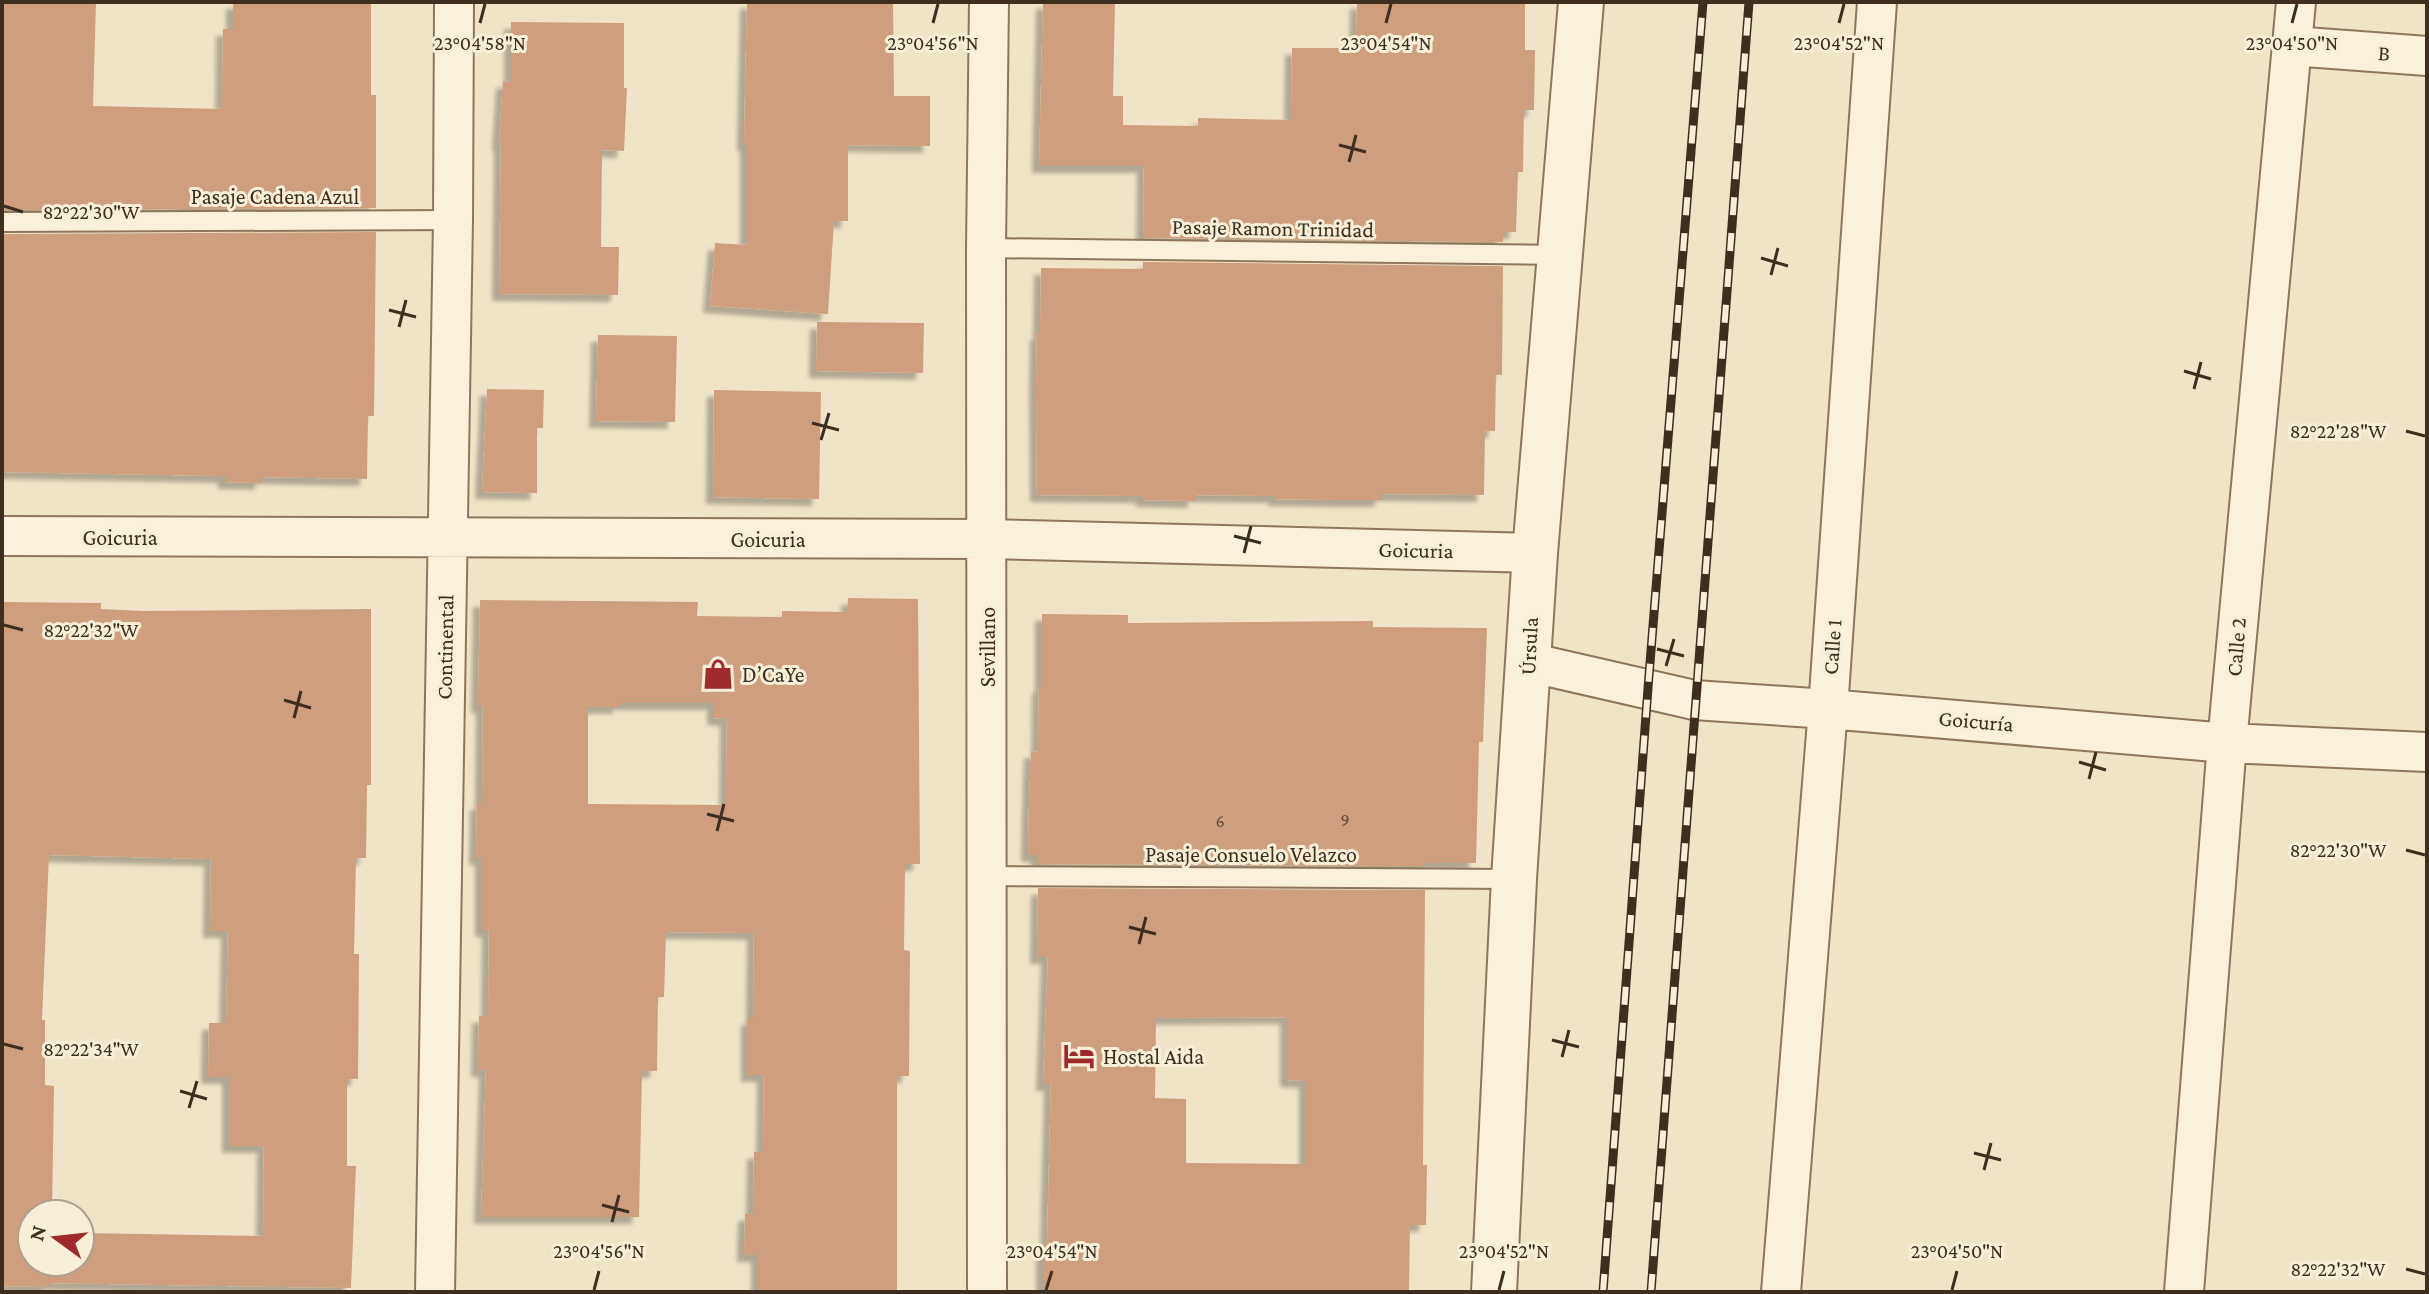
<svg xmlns="http://www.w3.org/2000/svg" width="2429" height="1294" font-family="'Crimson Pro',serif">
	<defs>
		<filter id="shadow"><feDropShadow dx="-7" dy="7" stdDeviation="2" flood-color="#0004"/></filter>
	</defs>
	<rect width="100%" height="100%" fill="#f0e4c8"/>
	<path fill="#cf9f7d" fill-rule="evenodd" filter="url(#shadow)" d="M2,2H96L93,106L222,109L223,29H233V2H371V95H376V208L2,210Z
		M747,2H893L894,96H930V146L848,145V221H834L828,314L710,306L715,243L747,245V144H744Z
		M1043,2H1115L1113,96H1123V125L1198,126V118L1291,120L1292,48H1356L1357,2H1525V50H1535L1534,110H1524L1523,172H1518L1516,232H1503V242L1143,238L1144,166H1039Z
		M511,22L624,23V88H627L624,151L602,150L601,247H619L618,295L499,294L501,145L499,144L503,81L511,82Z
		M376,232L374,416H368L367,479L262,477V483L225,482V476L2,472V234Z
		M1143,262L1503,266L1502,375H1496L1495,431H1485L1484,495L1382,494V500H1337L1275,499V496L1195,495V501L1143,500V496L1037,495L1036,384L1037,333H1040L1041,268L1143,269Z
		M817,322L924,323L923,373L816,371Z
		M598,335L677,336L675,422L596,421Z
		M487,389L544,390L543,428H537V493L482,492Z
		M714,390L821,392L819,499L713,497Z
		M848,598L918,599L920,864H905L904,950L910,951L909,1076H897V1292H758V1255H744L745,1214H753L754,1152H763L764,1075H748V1018H753L754,933L666,932L664,997H658L657,1071H642L639,1217H481L486,1070H478L479,1016H488L489,930H482V858H476L477,803H482L483,706H478L480,600L698,602L697,616L782,617V611L847,612ZM620,703H714V718L727,719L726,805L588,804V707H620Z
		M2,602L101,603V609L143,611L371,609V785H367L366,858H356L354,954H359L358,1079H347V1166H356L351,1288L49,1283V1287L2,1286ZM49,855L211,859L210,931H228L226,1023H209L208,1077H229V1146H264L263,1236L80,1233V1262H32V1214H52L54,1086L45,1085V1020H42Z
		M1042,614L1128,615V623L1373,621V627L1487,628L1483,742H1479L1476,863H1425V866L1038,864V855H1028L1029,807L1031,751L1038,752L1039,686H1042Z
		M1038,888L1425,890L1423,1165H1427L1426,1225H1410L1409,1292H1043V1243H1047L1051,1084H1043L1048,957H1037ZM1287,1017V1080L1306,1081V1164L1186,1163V1099L1155,1098L1156,1018Z"/>
	<g fill="none" stroke-linecap="round" stroke-linejoin="round">
		<defs>
			<path id="service" d="M2,222L453,220
				M986,248L1560,255
				M988,876L1514,879"/>
			<path id="minor" d="M2292,46L2427,56
				M2,536L987,539L1535,553
				M1528,662L1694,700L1828,709L2227,743L2427,752
				M435,1292L453,220L454,2
				M987,1292L986,248L989,2
				M1781,1292L1828,709L1877,2
				M2184,1292L2227,743L2296,2"/>
			<path id="tertiary" d="M1494,1292L1514,879L1535,553L1581,2"/>
		</defs>
		<use href="#service" stroke="#8d765c" stroke-width="22"/>
		<use href="#minor" stroke="#8d765c" stroke-width="42"/>
		<use href="#tertiary" stroke="#8d765c" stroke-width="48"/>
		<use href="#service" stroke="#faf1dc" stroke-width="18"/>
		<use href="#minor" stroke="#faf1dc" stroke-width="38"/>
		<use href="#tertiary" stroke="#faf1dc" stroke-width="44"/>
		<defs>
			<path id="rail" d="M1603,1292L1648,688L1703,2
				M1651,1292L1749,2"/>
		</defs>
		<use href="#rail" stroke="#3d2e20" stroke-width="9"/>
		<use href="#rail" stroke="#f7eed8" stroke-width="6" stroke-dasharray="18" stroke-linecap="butt"/>
	</g>
	<path fill="none" stroke="#3d2e20" stroke-width="3" d="M480,23L485,4M933,23L938,4M1386,23L1391,4M1839,23L1844,4M2292,23L2297,4M1339,145L1366,152M1349,162L1356,135M4,206L23,212M1761,258L1788,266M1771,275L1778,248M389,310L416,317M399,327L406,300M2184,371L2211,379M2194,389L2201,362M812,423L839,430M2406,431L2425,436M821,440L829,413M1234,536L1261,543M1244,553L1251,526M4,625L23,630M1657,649L1684,656M1666,666L1674,639M284,700L311,708M294,718L301,691M2079,762L2106,770M2089,779L2096,752M707,814L734,821M717,831L724,804M2406,850L2425,855M1129,927L1156,934M1139,944L1146,917M1552,1040L1579,1047M4,1044L23,1049M1562,1057L1569,1030M180,1091L207,1099M189,1108L197,1081M1974,1153L2001,1160M1984,1170L1991,1143M602,1205L629,1212M612,1222L619,1195M2406,1269L2425,1274M594,1290L599,1271M1046,1290L1052,1271M1499,1290L1504,1271M1952,1290L1957,1271"/>
	<defs>
		<symbol id="shop-bare" viewBox="-9 -9 18 18"><path d="M-5-2.5h2.3a2.7 3.5 0 0 1 5.4 0H5L5.5 6h-11ZM-1.5-2.5h3a1.5 2.3 0 0 0-3 0Z" fill="#9e2a2b" stroke="#f7eed8" stroke-width="2.5" paint-order="stroke"/></symbol>
		<symbol id="hotel-bare" viewBox="-9 -9 18 18"><path d="M-6-4.5h1.5V1H6V5H4.5V3h-9V5H-6ZM-4 0a1.8 1.8 0 1 1 3.6 0ZM.5 0V-2.5h3Q6-2.5 6 0Z" fill="#9e2a2b" stroke="#f7eed8" stroke-width="2.5" paint-order="stroke"/></symbol>
	</defs>
	<g fill-rule="evenodd">
		<use href="#shop-bare" x="696" y="652" width="44" height="44"/>
		<use href="#hotel-bare" x="1057" y="1034" width="44" height="44"/>
	</g>
	<g text-anchor="middle" dominant-baseline="central" stroke-width="6" stroke-linejoin="round" paint-order="stroke">
		<g font-size="18" fill="#624a37">
			<text x="1345" y="820">9</text>
			<text x="1220" y="821">6</text>
		</g>
		<g font-size="22" fill="#3d2e20" stroke="#f7eed8">
			<text transform="translate(2384 53) rotate(4)">B</text>
			<text x="275" y="196">Pasaje Cadena Azul</text>
			<text transform="translate(1273 228) rotate(1)">Pasaje Ramon Trinidad</text>
			<text x="120" y="537">Goicuria</text>
			<text x="768" y="539">Goicuria</text>
			<text transform="translate(1416 550) rotate(1)">Goicuria</text>
			<text transform="translate(1529 646) rotate(-87)">Úrsula</text>
			<text transform="translate(445 647) rotate(-89)">Continental</text>
			<text transform="translate(987 647) rotate(-90)">Sevillano</text>
			<text transform="translate(1832 647) rotate(-86)">Calle 1</text>
			<text transform="translate(2236 647) rotate(-85)">Calle 2</text>
			<text transform="translate(1976 721) rotate(5)">Goicuría</text>
			<text x="1251" y="854">Pasaje Consuelo Velazco</text>
		</g>
		<g font-size="22" fill="#3d2e20" stroke="#f7eed8" text-anchor="start">
			<text x="742" y="674">D’CaYe</text>
			<text x="1103" y="1056">Hostal Aida</text>
		</g>
	</g>
	<g font-size="20" text-anchor="middle" fill="#3d2e20" stroke="#f7eed8" stroke-width="6" stroke-linejoin="round" paint-order="stroke">
		<text x="480" y="50">23°04'58"N</text>
		<text x="933" y="50">23°04'56"N</text>
		<text x="1386" y="50">23°04'54"N</text>
		<text x="1839" y="50">23°04'52"N</text>
		<text x="2292" y="50">23°04'50"N</text>
		<text x="91" y="219">82°22'30"W</text>
		<text x="2338" y="438">82°22'28"W</text>
		<text x="91" y="637">82°22'32"W</text>
		<text x="2338" y="857">82°22'30"W</text>
		<text x="91" y="1056">82°22'34"W</text>
		<text x="599" y="1258">23°04'56"N</text>
		<text x="1052" y="1258">23°04'54"N</text>
		<text x="1504" y="1258">23°04'52"N</text>
		<text x="1957" y="1258">23°04'50"N</text>
		<text x="2338" y="1276">82°22'32"W</text>
	</g>
	<rect width="2429" height="1294" fill="none" stroke="#3d2e20" stroke-width="8"/>
	<g transform="translate(56 1238) rotate(285)"><circle r="38" fill="#f7eed8" stroke="#ada18e" stroke-width="2"/>
	<path d="M0-6L14 30L0 20L-14 30Z" fill="#9e2a2b"/>
	<text y="-12" font-size="22" font-weight="bold" text-anchor="middle" fill="#3d2e20">N</text>
	</g>
</svg>
